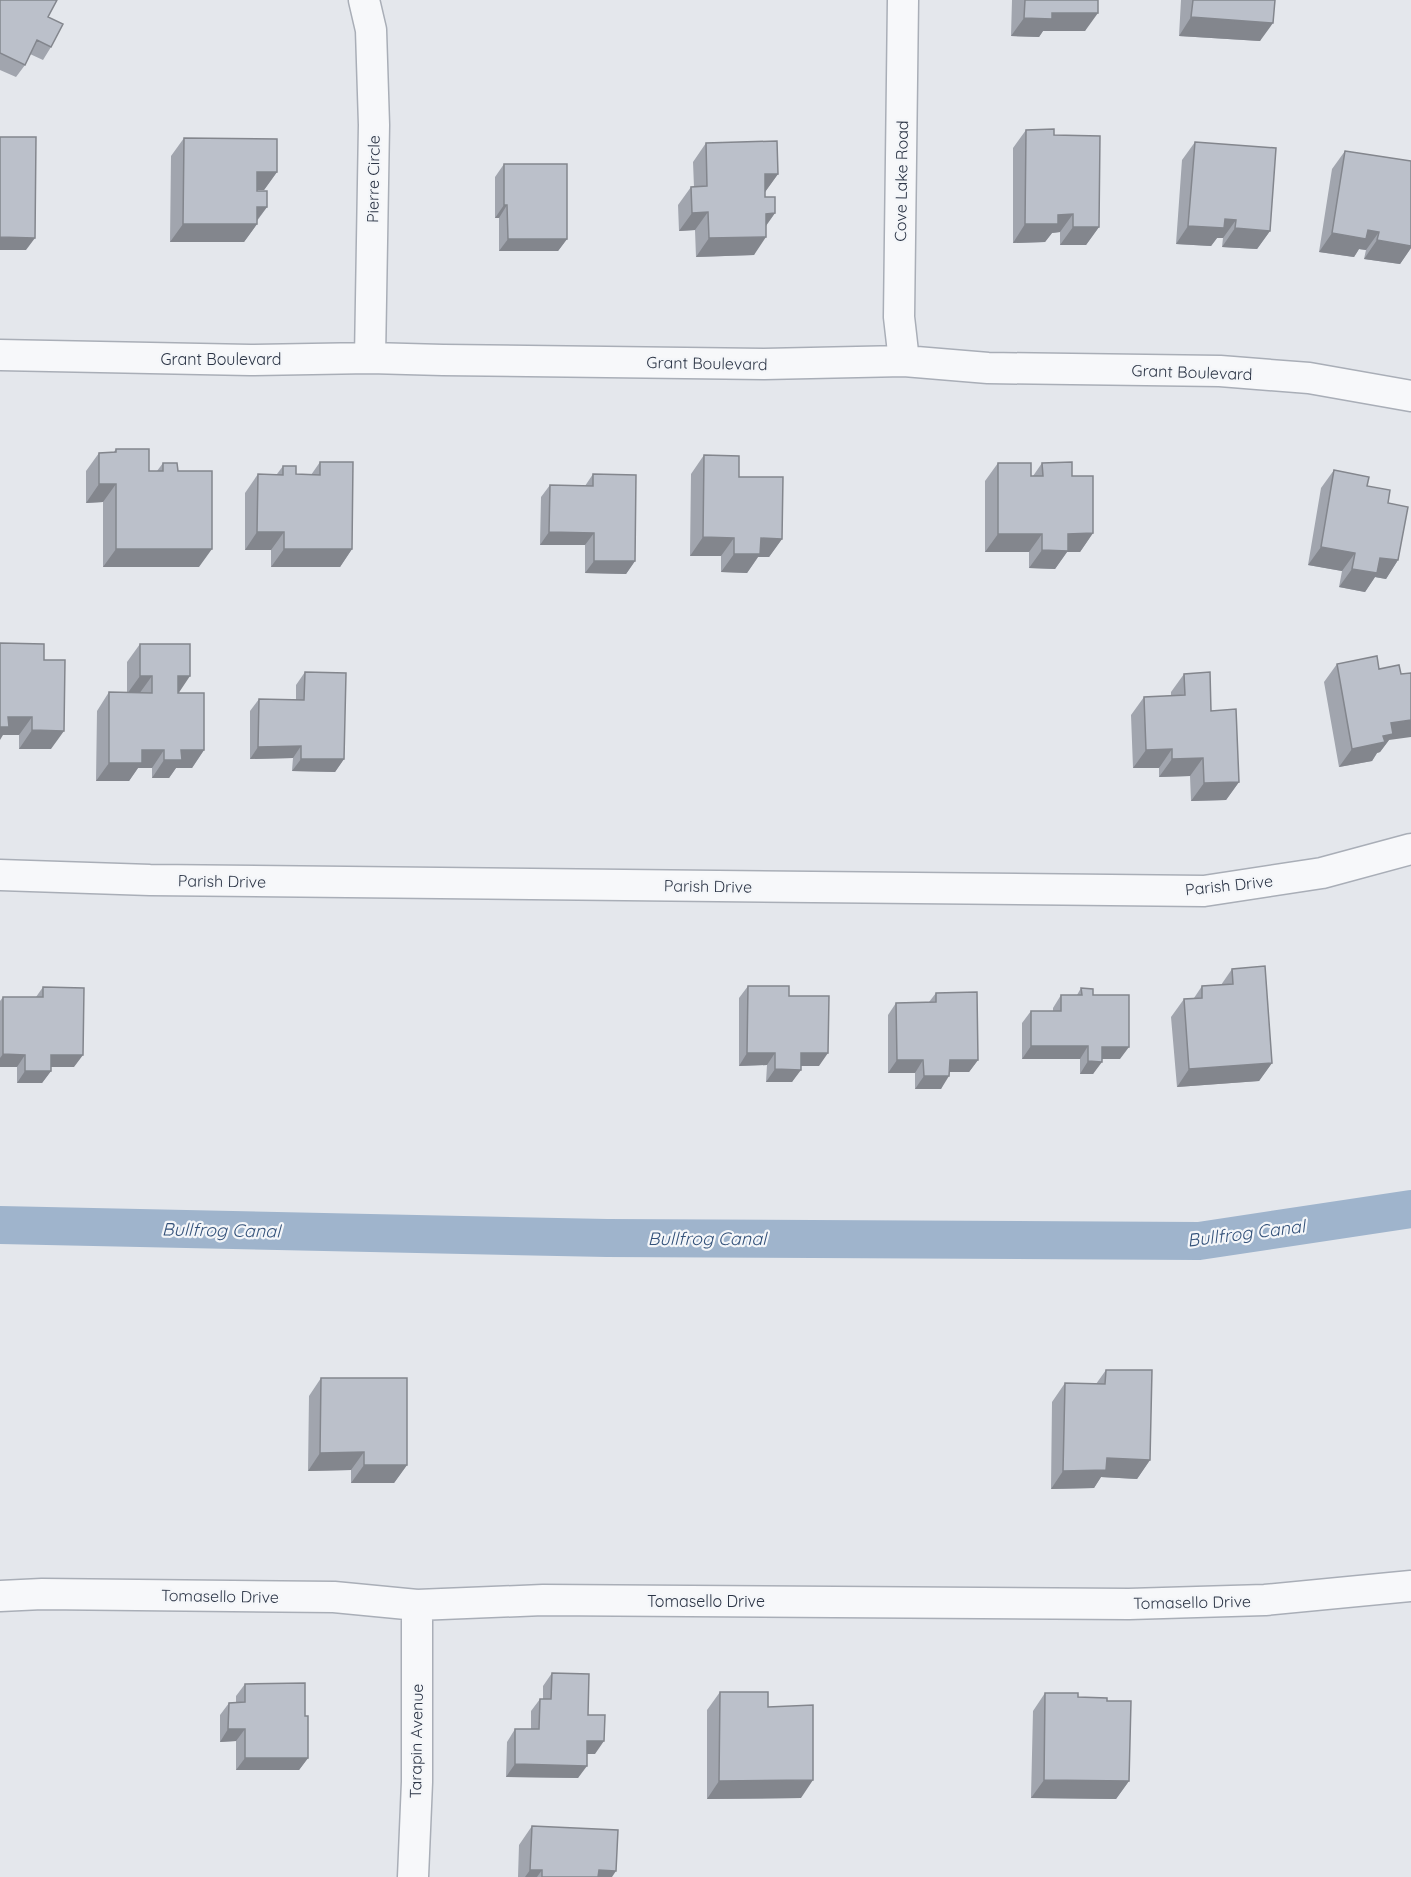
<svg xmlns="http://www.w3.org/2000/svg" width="1411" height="1877" font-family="Quicksand,sans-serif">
	<rect width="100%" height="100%" fill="#e4e7ec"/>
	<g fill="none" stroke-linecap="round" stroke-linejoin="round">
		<path stroke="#9fb4cc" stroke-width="38" d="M0,1225L607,1238L1199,1241L1411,1209"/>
		<defs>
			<path id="minor" d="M364,0L371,30L374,125L370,358
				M903,0L899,317L904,361
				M0,355L250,360L370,358L443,360L764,364L904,361L988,368L1220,371L1309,378L1411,396
				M0,875L150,880L1204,891L1322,873L1411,849
				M0,1596L42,1594L334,1597L417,1605L543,1600L1129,1604L1265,1600L1411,1586
				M413,1877L417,1782V1605"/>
		</defs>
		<use href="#minor" stroke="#a9aeb7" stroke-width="33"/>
		<use href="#minor" stroke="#f7f8fa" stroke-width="30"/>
	</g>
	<path fill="#a1a5ae" d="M0,0L48,17L51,47L43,60L30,54L25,65L16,77L0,70Z
		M1012,0H1098L1085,31H1043L1039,37L1011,36Z
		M1181,0H1275L1260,41L1179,36Z
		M1026,130L1054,135L1099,227L1086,245H1060V232L1052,233L1045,242L1013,243V148Z
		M184,138L277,172L264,190H257L267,207L257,221V224L244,242H170L171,156Z
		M1195,142L1270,231L1257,249L1222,247L1223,238H1217L1211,246L1176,244L1182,160Z
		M706,143L778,174L765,192V197L775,213L766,226L754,255L696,257L695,230L679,231L678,205L691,187H694L693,162Z
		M1345,151L1411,161V248L1400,264L1364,259L1366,250L1359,249L1354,257L1319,252L1332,169Z
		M504,164L567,239L558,251H499V218H495V177Z
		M116,449L149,471H157L163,463L178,471L199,567H103V502L86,503V471L99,453H113Z
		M704,455L739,477L782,539L769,557H758L747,573L721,572V556H690L691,474Z
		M320,462L352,549L340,567H271V550H245V493L258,474H277L283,466L296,474L311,475Z
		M998,463L1031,476H1033L1042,463L1072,476L1093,533L1080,552H1067L1055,569L1029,568V552H985V481Z
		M1334,470L1367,486L1388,503L1398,560L1386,579L1375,577L1365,592L1339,587L1342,571L1308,565L1321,488Z
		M593,474L635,561L626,574L585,573V545H540L541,497L550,485L585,486Z
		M140,644L179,693L204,750L192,768H176L169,778H152V768H138L129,781H96L97,711L109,692H127V662Z
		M44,660L51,749H19V735H3Z
		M1337,664L1379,669L1401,674L1389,740L1380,752L1377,753L1372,761L1339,767L1324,682Z
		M305,672L344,759L335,772L292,771L293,758L250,759V711L259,699L296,700V685Z
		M1184,674L1211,711L1239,782L1226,800L1191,801L1190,776L1159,777V768H1133L1131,715L1144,697L1171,696V692Z
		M1232,969L1272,1063L1259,1081L1177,1087L1171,1017L1184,999L1194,998L1202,986L1221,985Z
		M748,986L789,996L819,1066H801L792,1082H766L767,1065L739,1066V998Z
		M43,987L74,1067H51V1071L42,1083H17V1067H0V1001L3,997H36Z
		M1081,988L1093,995L1120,1059H1102L1093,1074H1080V1059H1022V1023L1031,1011H1053V1008L1061,995H1077Z
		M936,993L978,1060L969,1072H949L941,1089H915V1073H888V1015L896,1003L929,1002Z
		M1106,1370L1150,1460L1137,1479L1101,1477L1094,1488L1051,1489L1052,1402L1065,1383L1096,1384Z
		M321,1378L407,1465L394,1483H351V1470L308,1471L309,1396Z
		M552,1673L588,1715L595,1754H587L578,1778L506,1777L507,1742L515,1729H531V1711L540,1699H543V1686Z
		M245,1684L305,1716L308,1758L299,1770H236V1741L220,1742V1715L229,1703H236V1696Z
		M720,1692L768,1707L801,1798L707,1799V1710Z
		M1045,1693L1107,1701L1129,1781L1116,1799L1031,1798L1033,1711Z
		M532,1826L612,1877H518L519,1845Z"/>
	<path fill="#83868d" d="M1052,13H1098L1085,31H1043L1039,37L1011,36L1024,18Z
		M1191,17L1273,23L1260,41L1179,36Z
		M257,172H277L264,190H244Z
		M765,174H778L765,192Z
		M504,205H507L499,218H495Z
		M257,207H267L254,224H257L244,242H170L183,224Z
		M708,212L695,230L679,231L692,213Z
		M775,213L762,231L766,214Z
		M1073,214L1060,232L1052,233L1045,242L1013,243L1025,224L1058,215Z
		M1225,219L1236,220L1223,238H1217L1211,246L1176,244L1188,226Z
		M1073,227H1099L1086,245H1060Z
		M1235,228L1270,231L1257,249L1222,247Z
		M1368,230L1379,232L1366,250L1359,249L1354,257L1319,252L1332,233Z
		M0,237L35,238L26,250H0Z
		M766,237L754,255L696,257L709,238Z
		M508,239H567L558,251H499Z
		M1377,240L1411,246V248L1400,264L1364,259Z
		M99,484H116L103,502L86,503Z
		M257,532H284L271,550H245Z
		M549,532L594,533L585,545H540Z
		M1093,533L1080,552H1067L1055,569L1029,568L1042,550L1068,534Z
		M998,534H1042L1029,552H985Z
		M703,537L734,538L721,556H690Z
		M761,538L782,539L769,557H758L747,573L721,572L734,554Z
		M1321,547L1355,553L1342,571L1308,565Z
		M116,549H212L199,567H103Z
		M284,549H352L340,567H271Z
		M1380,558L1398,560L1386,579L1375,577L1365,592L1339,587L1352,569Z
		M594,561H635L626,574L585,573Z
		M140,676H152L139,694H127Z
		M178,676H190L178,694Z
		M8,717H32L19,735H3L0,740V727Z
		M1411,720V737L1389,740L1380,752L1377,753L1372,761L1339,767L1352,749L1391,723Z
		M32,730L64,731L51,749H19Z
		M301,746L293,758L250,759L258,747Z
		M1172,749L1159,768H1133L1146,750Z
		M142,750H164L152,768H138L129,781H96L109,763Z
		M181,750H204L192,768H176L169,778H152L164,760Z
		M1203,758L1190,776L1159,777L1172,759Z
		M301,759H344L335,772L292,771Z
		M1239,782L1226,800L1191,801L1204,783Z
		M1031,1046H1088L1080,1059H1022Z
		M1102,1047H1129L1120,1059H1093Z
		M747,1053H775L767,1065L739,1066Z
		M801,1053H828L819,1066H793Z
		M3,1054L25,1055L17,1067H0V1058Z
		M51,1055H83L74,1067H42Z
		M897,1060H923L915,1073H888Z
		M950,1060H978L969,1072H941Z
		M1088,1061L1102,1062L1093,1074H1080Z
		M1272,1063L1259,1081L1177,1087L1189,1069Z
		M775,1069L801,1070L792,1082H766Z
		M25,1071H51L42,1083H17Z
		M924,1076H949L941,1089H915Z
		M364,1452L351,1470L308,1471L320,1453Z
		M1107,1458L1150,1460L1137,1479L1101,1477L1094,1488L1051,1489L1063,1471Z
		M364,1465H407L394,1483H351Z
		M228,1729H245L236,1741L220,1742Z
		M587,1741H604L595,1754H579Z
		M245,1758H308L299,1770H236Z
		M515,1764L587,1766L578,1778L506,1777Z
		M813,1780L801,1798L707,1799L719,1781Z
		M1044,1780L1129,1781L1116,1799L1031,1798Z
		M530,1870H542L537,1877H525Z
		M599,1870L616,1871L612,1877H594Z"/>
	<path fill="#bbc0ca" stroke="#83868d" stroke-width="1.5" d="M0,0H57L48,17L63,24L51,47L37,40L25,65L0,53Z
		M1025,0H1098V13H1052V19L1024,18Z
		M1193,0H1275L1273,23L1191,17Z
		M1054,129V135L1100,136L1099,227H1073V214L1058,215V224H1025L1026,130Z
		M0,137H36L35,238L0,237Z
		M184,138L277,139V172H257V191H267V207H257V224H183Z
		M777,141L778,174H765V197H775V213L766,214V237L709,238L708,212L692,213L691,187L707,186L706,143Z
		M1195,142L1276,148L1270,231L1235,228L1236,220L1225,219L1224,228L1188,226Z
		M1345,151L1411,161V246L1377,240L1379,232L1368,230L1366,239L1332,233Z
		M504,164H567V239H508L507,205H504Z
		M116,449H149V471H163V463H177L178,471H212V549H116V484H99V453L116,452Z
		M704,455L739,456V477H783L782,539L761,538L760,554H734V538L703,537Z
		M320,462H353L352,549H284V532H257L258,474L283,475V466H296V474L320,475Z
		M1072,462V476H1093V533L1068,534V551L1042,550V534H998V463H1031V476H1043L1042,463Z
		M1334,470L1369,477L1367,486L1390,490L1388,503L1408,507L1398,560L1380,558L1377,573L1352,569L1355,553L1321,547Z
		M593,474L636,475L635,561H594V533L549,532L550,485L593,486Z
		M0,643L44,644V660H65L64,731L32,730V717H8L9,727H0Z
		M140,644H190V676H178V693H204V750H181L182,760H164V750H142V763H109V692L152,693V676H140Z
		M1377,656L1379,669L1399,665L1401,674L1411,673V720L1391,723L1393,734L1383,736L1385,742L1352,749L1337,664Z
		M305,672L346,673L344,759H301V746L258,747L259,699L304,700Z
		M1210,672L1211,711L1236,709L1239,782L1204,783L1203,758L1172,759V749L1146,750L1144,697L1185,695L1184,674Z
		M1265,966L1272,1063L1189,1069L1184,999L1202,998V986L1233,984L1232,969Z
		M748,986H789V996H829L828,1053H801V1070L775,1069V1053H747Z
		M43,987L84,988L83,1055H51V1071H25V1055L3,1054V997H43Z
		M1081,988L1093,989V995H1129V1047H1102V1062L1088,1061V1046H1031V1011H1061V995H1082Z
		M977,992L978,1060H950L949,1076H924L923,1060H897L896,1003L936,1002V993Z
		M1106,1370H1152L1150,1460L1107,1458L1106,1470L1063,1471L1065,1383L1105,1384Z
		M321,1378H407V1465H364V1452L320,1453Z
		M552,1673L589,1674L588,1715H605L604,1741H587V1766L515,1764V1729H539L540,1699H551Z
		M305,1683V1716H308V1758H245V1729H228L229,1703L245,1702V1684Z
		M720,1692H768V1707L813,1705V1780L719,1781Z
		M1045,1693H1078V1697L1107,1698V1701H1131L1129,1781L1044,1780Z
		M532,1826L618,1830L616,1871L599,1870L598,1877H542V1870H530Z"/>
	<g text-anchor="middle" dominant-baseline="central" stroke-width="4.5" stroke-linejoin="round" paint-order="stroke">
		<g font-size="16" fill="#2b3445" stroke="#f4f6f9">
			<text transform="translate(373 179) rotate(-89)">Pierre Circle</text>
			<text transform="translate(901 181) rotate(-89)">Cove Lake Road</text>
			<text x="221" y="359">Grant Boulevard</text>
			<text transform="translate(707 363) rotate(1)">Grant Boulevard</text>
			<text transform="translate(1192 372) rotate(2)">Grant Boulevard</text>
			<text transform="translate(222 881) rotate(1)">Parish Drive</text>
			<text transform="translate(1229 885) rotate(-6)">Parish Drive</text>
			<text transform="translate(708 886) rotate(1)">Parish Drive</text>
			<text transform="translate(220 1596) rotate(1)">Tomasello Drive</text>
			<text x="706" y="1601">Tomasello Drive</text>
			<text transform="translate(1192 1602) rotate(-1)">Tomasello Drive</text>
			<text transform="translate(416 1741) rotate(-89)">Tarapin Avenue</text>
		</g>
		<g font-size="18" font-style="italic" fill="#34527a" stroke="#f4f6f9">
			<text transform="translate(221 1230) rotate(1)">Bullfrog Canal</text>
			<text transform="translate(1246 1233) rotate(-7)">Bullfrog Canal</text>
			<text x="707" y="1238">Bullfrog Canal</text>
		</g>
	</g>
</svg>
